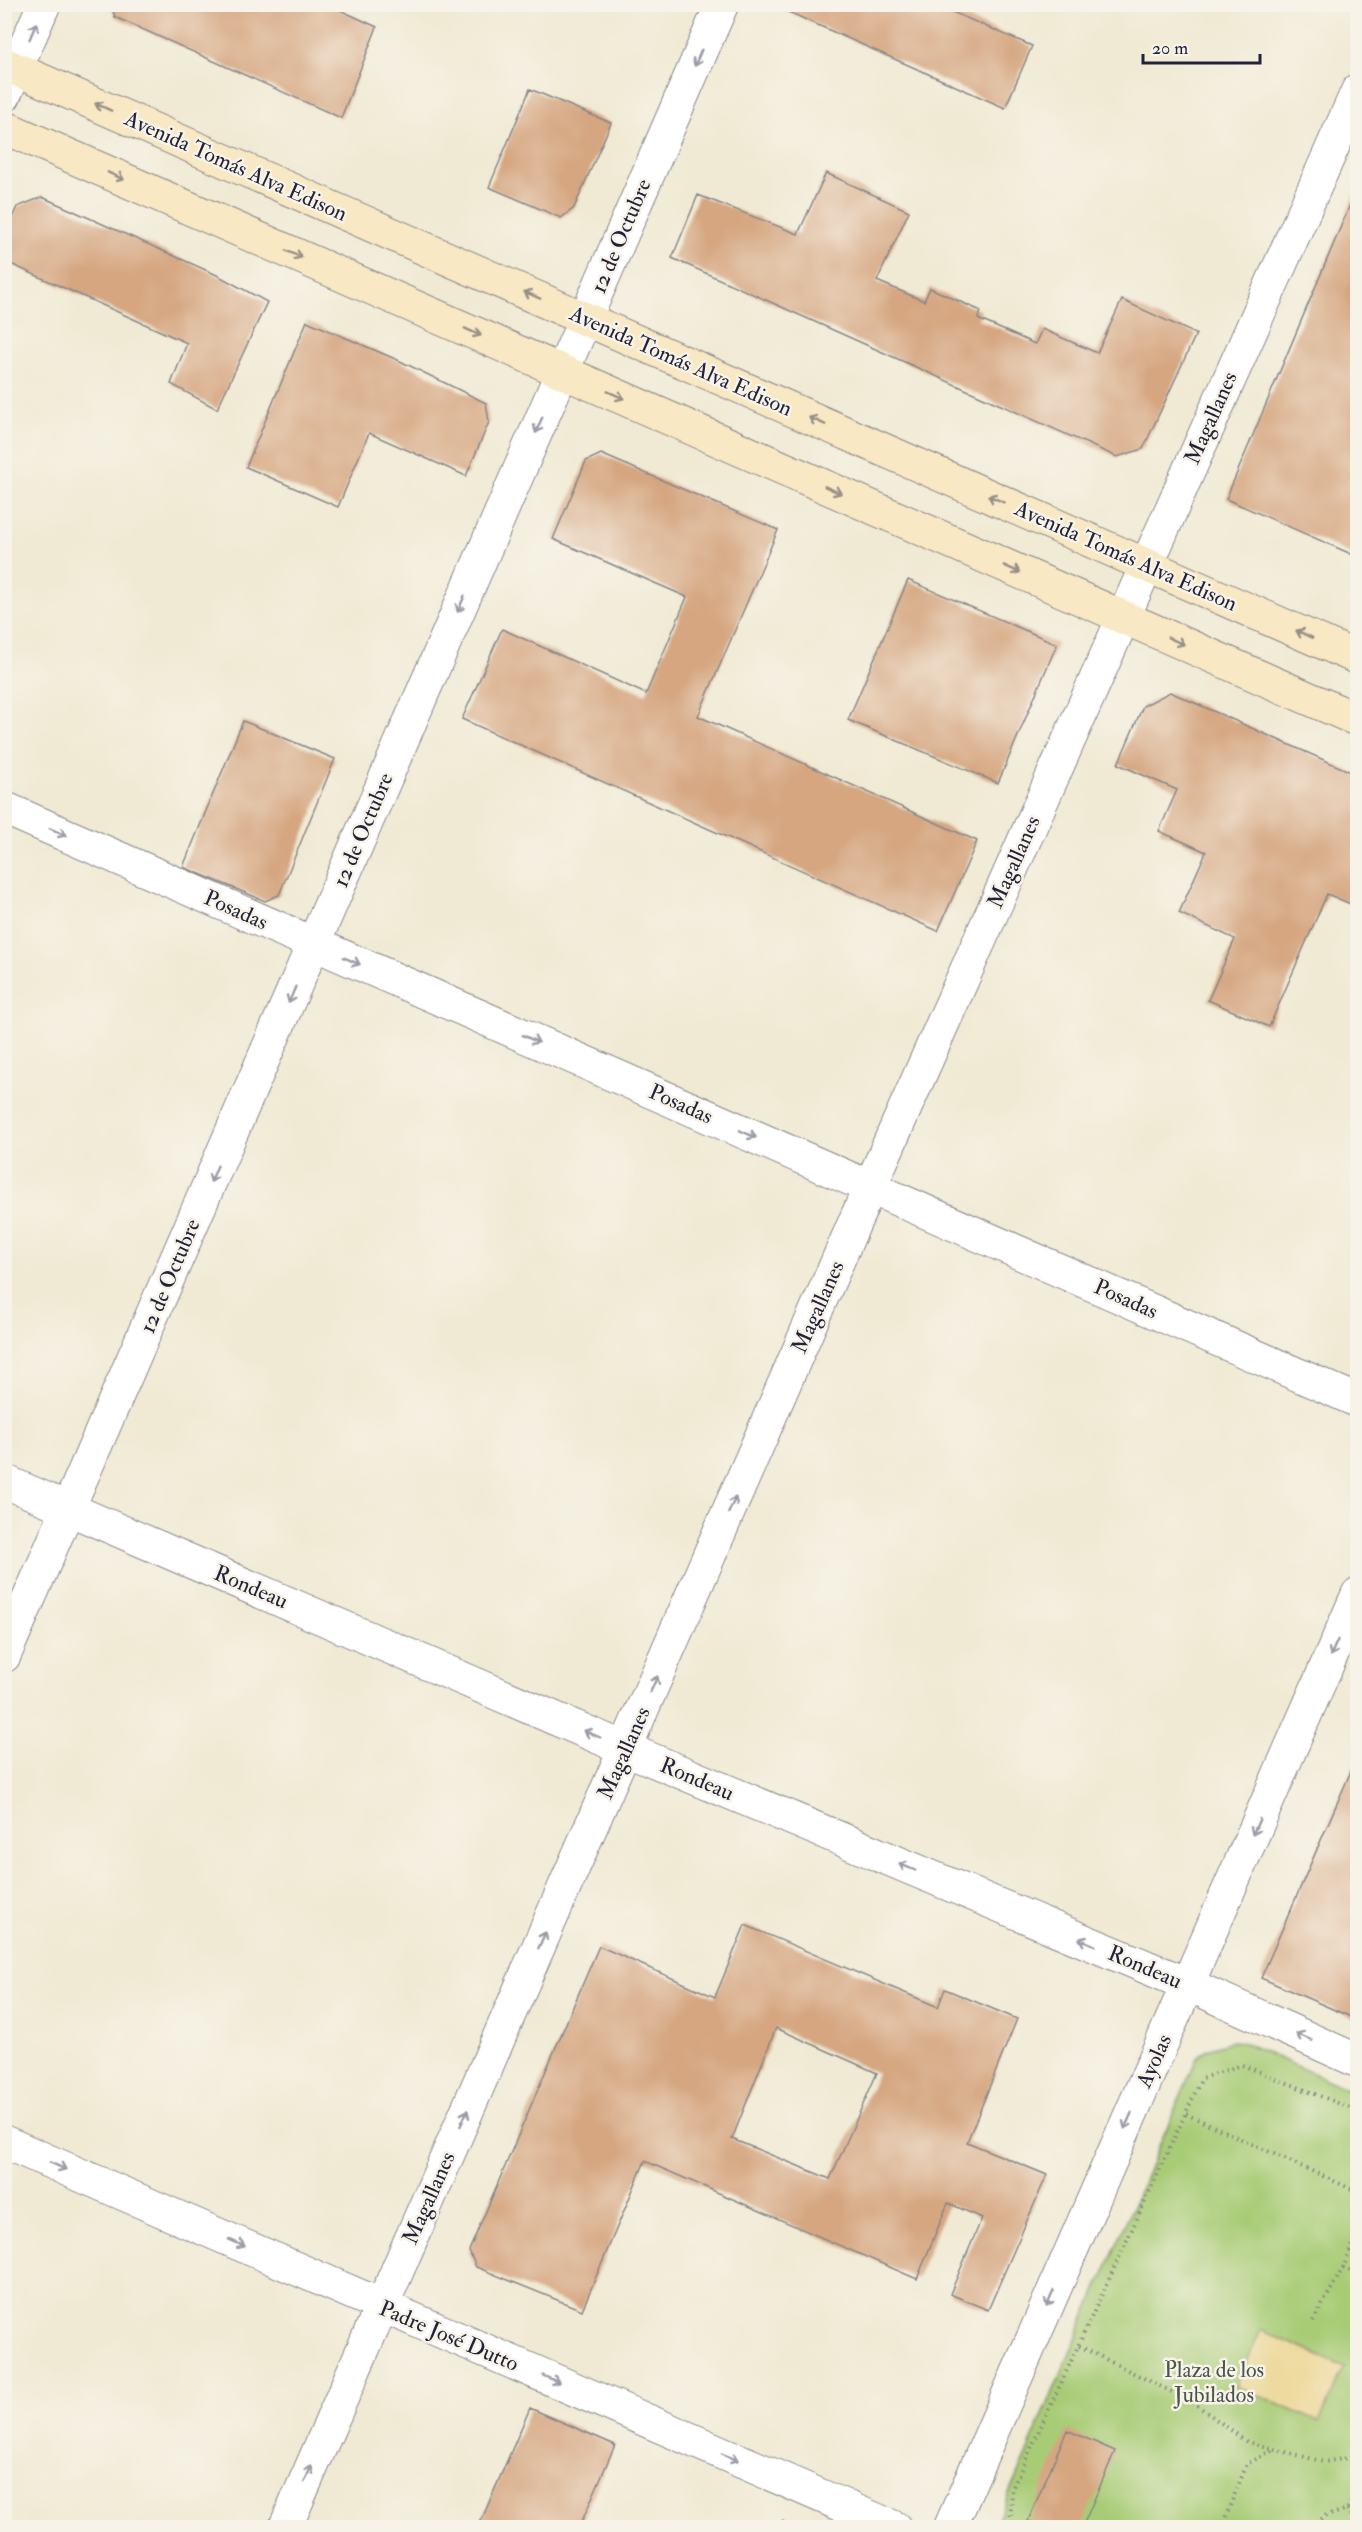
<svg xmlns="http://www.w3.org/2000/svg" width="1362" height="2532" font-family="'IM FELL Double Pica',serif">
	<rect width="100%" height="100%" fill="#f7f3e8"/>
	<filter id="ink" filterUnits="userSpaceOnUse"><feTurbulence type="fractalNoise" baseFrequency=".0167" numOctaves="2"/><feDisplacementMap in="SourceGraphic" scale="12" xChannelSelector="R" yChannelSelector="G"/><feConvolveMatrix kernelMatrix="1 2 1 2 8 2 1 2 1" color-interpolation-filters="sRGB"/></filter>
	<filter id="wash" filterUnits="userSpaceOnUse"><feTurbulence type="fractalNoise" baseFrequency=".008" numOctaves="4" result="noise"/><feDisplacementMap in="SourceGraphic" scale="24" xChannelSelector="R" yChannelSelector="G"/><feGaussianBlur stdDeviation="1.35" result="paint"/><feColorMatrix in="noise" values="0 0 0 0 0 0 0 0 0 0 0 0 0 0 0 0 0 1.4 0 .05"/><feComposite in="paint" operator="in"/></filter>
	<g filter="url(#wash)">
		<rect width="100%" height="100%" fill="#f0ead4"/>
		<path fill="#a8cc76" stroke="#657758" stroke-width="1.5" d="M1232,2041L1245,2043L1357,2093V2527L998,2528L996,2524L1197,2058L1207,2049Z"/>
		<path fill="#eeda9e" stroke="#887e6c" stroke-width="1.5" d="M1261,2330L1344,2367L1319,2422L1236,2386Z"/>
		<g id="blocks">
			<path fill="#d5a680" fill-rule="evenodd" d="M111,4H327L377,27L341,118L115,17Z
				M786,5H936L1032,46L1005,108L784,10Z
				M530,89L611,123L574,208L561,218L489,187Z
				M826,173L909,211L877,281L924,301L930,288L981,311L978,319L1035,344L1042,329L1097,353L1122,300L1196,334L1143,449L1117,457L672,258L698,195L798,234Z
				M1358,186V557L1226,499Z
				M42,197L217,275L267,302L217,409L171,384L187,343L4,261V236L17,207Z
				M307,321L400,361L486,403L489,422L466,476L369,433L338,507L246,467Z
				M601,454L778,530L698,716L977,841L938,931L462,719L502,629L646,694L687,597L553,539L586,461Z
				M908,580L1057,644L998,783L848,720Z
				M1170,692L1358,775V907L1327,894L1269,1027L1208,1000L1235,939L1179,913L1206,852L1159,831L1177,790L1118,764L1143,706Z
				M243,721L335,759L279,895L265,901L183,867Z
				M1358,1755V2020L1261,1978Z
				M745,1925L938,2007L945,1989L1017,2019L967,2142L1047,2175L988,2310L950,2294L982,2218L948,2203L917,2279L645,2161L582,2310L476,2267L469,2251L599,1946L715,1997ZM776,2028L877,2073L830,2179L732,2139Z
				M530,2408L615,2445L579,2528H478Z
				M1067,2430L1115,2451L1082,2528H1043L1028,2521Z
				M782,2521L796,2528H779Z"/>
		</g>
	</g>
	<g filter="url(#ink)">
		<use href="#blocks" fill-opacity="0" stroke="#898688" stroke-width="1.5"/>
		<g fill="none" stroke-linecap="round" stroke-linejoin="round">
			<defs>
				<path id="minor" d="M4,96L44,4
					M4,808L1358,1401
					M4,1481L626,1749L1187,1984L1358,2061
					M4,1656L722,4
					M4,2142L895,2528
					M285,2528L870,1187L1358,90
					M950,2528L1358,1594"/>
				<path id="secondary" d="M4,64L1358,658
					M4,127L1358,720"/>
			</defs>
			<use href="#minor" stroke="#898688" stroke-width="35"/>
			<use href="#secondary" stroke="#898688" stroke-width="35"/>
			<path stroke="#898688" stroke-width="4" stroke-dasharray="1.5 4.5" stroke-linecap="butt" d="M1186,2114L1358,2192
				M1343,2268L1358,2274
				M1313,2321L1343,2268L1358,2233
				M1079,2346L1194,2403L1247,2442L1324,2462L1358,2456
				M1347,2509L1358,2523
				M1010,2528L1012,2489L1202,2078L1242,2065L1358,2111
				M1221,2528L1247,2464L1272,2450
				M1311,2528L1324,2517L1347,2509L1358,2491"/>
			<use href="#minor" stroke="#fff" stroke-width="33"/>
			<use href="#secondary" stroke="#f8e8c3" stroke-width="33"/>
		</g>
		<defs><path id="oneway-shaft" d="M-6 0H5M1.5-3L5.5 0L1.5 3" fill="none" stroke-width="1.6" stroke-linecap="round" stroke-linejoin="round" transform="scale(1.5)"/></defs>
		<g stroke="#9c9ca7">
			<use href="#oneway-shaft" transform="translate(33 31) rotate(-67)"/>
			<use href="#oneway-shaft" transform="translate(698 58) rotate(113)"/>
			<use href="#oneway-shaft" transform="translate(539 425) rotate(113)"/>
			<use href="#oneway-shaft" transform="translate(461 604) rotate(113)"/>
			<use href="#oneway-shaft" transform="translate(58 832) rotate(24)"/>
			<use href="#oneway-shaft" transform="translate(352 961) rotate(24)"/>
			<use href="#oneway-shaft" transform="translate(292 995) rotate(113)"/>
			<use href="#oneway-shaft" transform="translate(531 1039) rotate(24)"/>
			<use href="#oneway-shaft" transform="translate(748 1134) rotate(24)"/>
			<use href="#oneway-shaft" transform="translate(214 1174) rotate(113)"/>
			<use href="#oneway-shaft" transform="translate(732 1505) rotate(-66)"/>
			<use href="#oneway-shaft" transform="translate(1334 1648) rotate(114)"/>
			<use href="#oneway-shaft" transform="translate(654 1684) rotate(-66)"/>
			<use href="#oneway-shaft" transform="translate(592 1734) rotate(-157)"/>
			<use href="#oneway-shaft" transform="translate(1256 1827) rotate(114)"/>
			<use href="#oneway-shaft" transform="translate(907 1867) rotate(-157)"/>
			<use href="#oneway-shaft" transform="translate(542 1940) rotate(-66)"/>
			<use href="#oneway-shaft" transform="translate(1087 1942) rotate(-157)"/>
			<use href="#oneway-shaft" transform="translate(1304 2037) rotate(-156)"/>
			<use href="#oneway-shaft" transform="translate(464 2118) rotate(-66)"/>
			<use href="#oneway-shaft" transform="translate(1128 2121) rotate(114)"/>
			<use href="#oneway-shaft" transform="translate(58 2166) rotate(24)"/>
			<use href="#oneway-shaft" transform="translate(237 2243) rotate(24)"/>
			<use href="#oneway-shaft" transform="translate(1050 2299) rotate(114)"/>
			<use href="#oneway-shaft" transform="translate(551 2379) rotate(23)"/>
			<use href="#oneway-shaft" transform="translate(730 2457) rotate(23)"/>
			<use href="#oneway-shaft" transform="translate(308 2474) rotate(-66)"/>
		</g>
		<g stroke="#988f86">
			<use href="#oneway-shaft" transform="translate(103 107) rotate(-156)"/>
			<use href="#oneway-shaft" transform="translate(116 176) rotate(24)"/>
			<use href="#oneway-shaft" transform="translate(294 254) rotate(24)"/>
			<use href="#oneway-shaft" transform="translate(532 295) rotate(-156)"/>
			<use href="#oneway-shaft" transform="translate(473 332) rotate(24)"/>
			<use href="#oneway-shaft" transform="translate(616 395) rotate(24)"/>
			<use href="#oneway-shaft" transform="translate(817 421) rotate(-156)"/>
			<use href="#oneway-shaft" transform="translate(833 490) rotate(24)"/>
			<use href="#oneway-shaft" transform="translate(996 499) rotate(-156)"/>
			<use href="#oneway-shaft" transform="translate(1012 569) rotate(24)"/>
			<use href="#oneway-shaft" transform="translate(1304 634) rotate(-156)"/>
			<use href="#oneway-shaft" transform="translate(1176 641) rotate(24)"/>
		</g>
	</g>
	<g text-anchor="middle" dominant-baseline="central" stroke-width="5" stroke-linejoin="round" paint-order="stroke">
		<g font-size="22" fill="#22223b" stroke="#f7f3e8">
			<text transform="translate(236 166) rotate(24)">Avenida Tomás Alva Edison</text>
			<text transform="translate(621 236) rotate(-67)">12 de Octubre</text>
			<text transform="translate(681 361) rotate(24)">Avenida Tomás Alva Edison</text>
			<text transform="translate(1211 418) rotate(-66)">Magallanes</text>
			<text transform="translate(1126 556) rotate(24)">Avenida Tomás Alva Edison</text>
			<text transform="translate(363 830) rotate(-67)">12 de Octubre</text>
			<text transform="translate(1014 862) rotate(-66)">Magallanes</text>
			<text transform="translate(236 910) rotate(24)">Posadas</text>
			<text transform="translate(681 1104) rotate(24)">Posadas</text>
			<text transform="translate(170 1276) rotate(-67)">12 de Octubre</text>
			<text transform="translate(1126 1299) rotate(24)">Posadas</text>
			<text transform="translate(818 1307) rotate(-66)">Magallanes</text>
			<text transform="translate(251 1587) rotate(23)">Rondeau</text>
			<text transform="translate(624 1753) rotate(-66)">Magallanes</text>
			<text transform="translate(697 1779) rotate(23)">Rondeau</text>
			<text transform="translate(1145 1967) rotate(23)">Rondeau</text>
			<text transform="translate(1154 2061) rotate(-66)">Ayolas</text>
			<text transform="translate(429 2198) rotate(-66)">Magallanes</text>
			<text transform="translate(449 2336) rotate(23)">Padre José Dutto</text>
		</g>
		<g font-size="22" fill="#4a554d" stroke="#f7f3e8">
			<text x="1214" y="2370">Plaza de los<tspan x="1214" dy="25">Jubilados</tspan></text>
		</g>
	</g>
	<rect width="1362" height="2532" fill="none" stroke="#f7f3e8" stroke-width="24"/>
	<path d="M1143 54v9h117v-9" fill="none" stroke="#22223b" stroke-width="3"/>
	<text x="1152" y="54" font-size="18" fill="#22223b" stroke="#f7f3e8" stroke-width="4.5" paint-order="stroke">20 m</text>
</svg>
